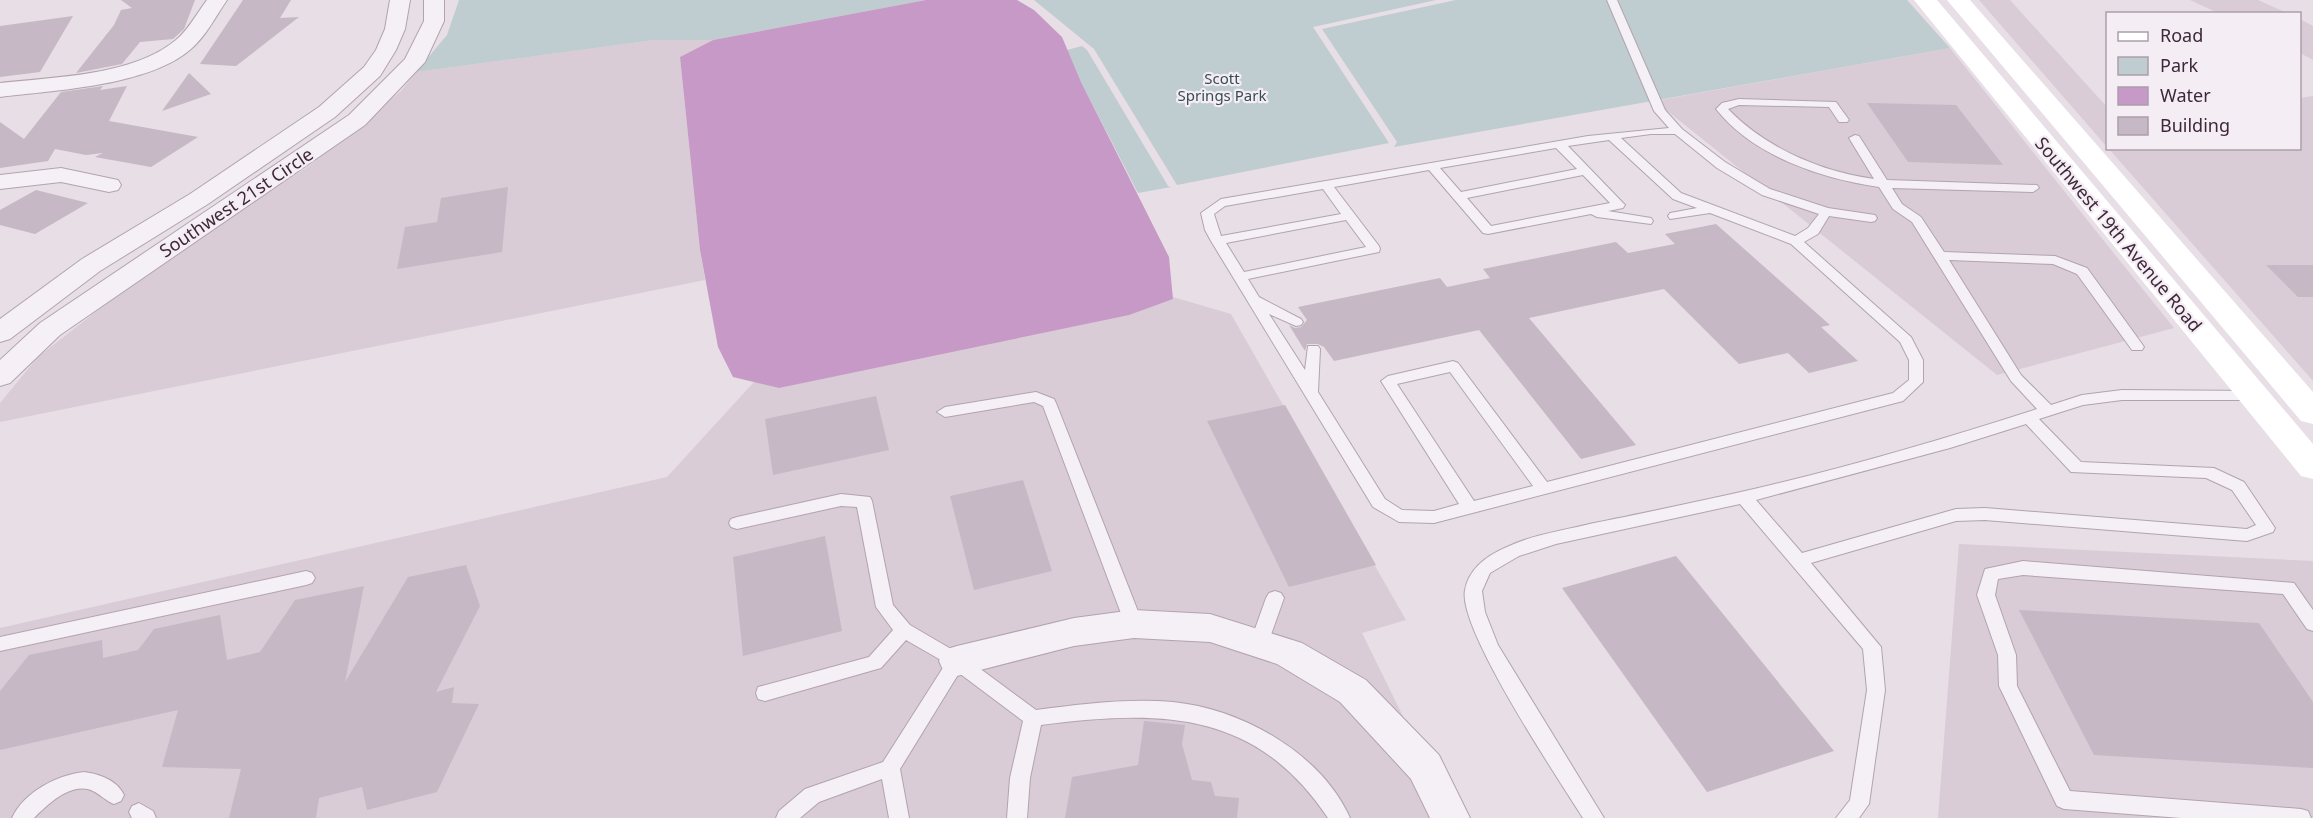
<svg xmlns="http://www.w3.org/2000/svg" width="2313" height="818" font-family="'Noto Sans',sans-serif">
	<rect width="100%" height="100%" fill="#e7dee6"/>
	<path fill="#d9ccd6" d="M1979,0H2010L2107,107V147Z
		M2190,0H2258L2287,13H2218Z
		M2300,19L2313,26V60L2300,53Z
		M654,40H713L680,57L700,250L705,280L0,422V403L38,357L171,253L309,166L401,91L416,72Z
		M1950,48L2108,246L2174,328L1997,375L1655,101Z
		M2313,96V381L2109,149L2300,148V98Z
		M1173,297L1231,314L1406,620L1362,633L1453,818H0V628L667,477L754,382L779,388L1173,299Z
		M1959,544L2313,561V818H1938Z"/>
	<path fill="#bfccd0" d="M459,0H926L713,40H654L416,72L447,35Z
		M1034,0H1436L1313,27L1389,143L1177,185L1094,49Z
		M1456,0H1907L1950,48L1394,147L1397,142L1322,29Z
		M1082,46L1087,50L1168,186L1171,187L1138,193L1081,82L1067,50Z"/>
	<path fill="#c699c6" d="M926,0H1017L1034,10L1062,37L1081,82L1169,257L1173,299L1129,315L779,388L733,377L718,347L700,250L680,57L713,40Z"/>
	<path fill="#c6b8c5" d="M121,0H195L184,29L173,39L140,42L122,64L76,73L114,25L121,10L132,8Z
		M243,0H291L280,18L299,17L236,66L200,64Z
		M73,16L40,72L0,77V26Z
		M189,73L211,94L162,111Z
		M103,86L100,90L127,86L109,121L198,137L151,167L95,157L103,153L86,155L55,149L48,161L0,168V122L24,139L61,92Z
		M1867,103L1956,105L2003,165L1908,162Z
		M508,187L502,252L397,269L405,227L437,222L441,198Z
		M36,190L88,203L35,234L0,225V210Z
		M1716,224L1830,325L1821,327L1858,361L1809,373L1788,353L1739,364L1664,289L1529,318L1636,445L1581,459L1479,330L1334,361L1324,347L1318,344H1307L1305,351L1289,325L1295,328L1301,327L1307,320L1298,307L1440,278L1447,287L1490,278L1483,269L1616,242L1628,253L1675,244L1665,234Z
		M2266,265H2313V297H2298Z
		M876,396L889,450L773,475L765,419Z
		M1285,405L1376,565L1289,587L1207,421Z
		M1023,480L1052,571L974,590L950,496Z
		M825,536L842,631L743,656L733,557Z
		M1676,556L1834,751L1707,792L1562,588Z
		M466,565L480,606L436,692L454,687L452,703L479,704L437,792L367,810L362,787L319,798L316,818H229L241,769L162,767L178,710L0,750V691L29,655L102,640L103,658L138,650L154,629L220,615L227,660L260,652L295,600L364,586L345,682L408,577Z
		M2019,610L2259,623L2313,702V768L2094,755Z
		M1144,721L1185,725L1182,744L1192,780L1211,782L1215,796L1239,798L1237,818H1065L1072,777L1138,765Z"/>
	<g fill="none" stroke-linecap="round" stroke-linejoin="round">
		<defs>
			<path id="service" d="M1607,0H1617L1665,110L1682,129L1725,162L1770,189L1828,208L1875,215L1877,218L1875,221L1871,222L1829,216L1818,234L1804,242L1911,337L1923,360V382L1903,401L1434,523L1399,522L1373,507L1211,241L1205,230L1201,213L1221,199L1588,136L1669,128L1654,111ZM1651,134H1675L1717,168L1762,195L1819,214L1808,228L1795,236L1681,193L1621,138ZM1609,140L1673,199L1697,208L1670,213L1668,216L1670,219L1710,213L1791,244L1900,342L1909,360V380L1893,393L1547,482L1458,363L1453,361L1388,376L1381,381L1459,504L1434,511L1402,510L1385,499L1318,392L1320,349L1318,346H1308L1305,370L1269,314L1296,326L1301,325L1303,322L1301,319L1259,297L1248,279L1379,252L1380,249L1379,246L1334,187L1429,170L1483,233L1488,234L1591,214L1597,217L1651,224L1653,221L1651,218L1608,211L1623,208L1625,205L1568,146ZM1556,148L1577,169L1461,192L1440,168ZM1583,175L1610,203L1491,226L1467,198ZM1323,189L1341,214L1221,236L1214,214L1225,206ZM1346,220L1366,247L1244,272L1226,243ZM1450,372L1533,486L1474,501L1397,384Z
				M1739,99L1836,102L1849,120L1847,122H1839L1829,107L1739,105L1728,109C1766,148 1821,172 1874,179L1849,138L1855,135L1859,136L1887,180L2037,185L2039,188L2033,192L1892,188L1902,204L1921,217L1944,252L2055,256L2087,268L2142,344L2144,347L2142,350H2132L2077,274L2053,264L1949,260L2021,375L2051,405L2082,395L2122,390L2258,391L2260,395L2253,400H2122L2083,405L2039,419L2081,462L2214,468L2244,482L2275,528L2273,532L2247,541L1985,520L1956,521L1811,563L1881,647L1885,690L1869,804L1859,818H1836L1850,800L1867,690L1863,649L1740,504L1556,544L1519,556L1490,573L1482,591L1485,612L1498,645L1604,818H1583C1559,780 1457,628 1465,590C1469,568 1488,555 1507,547C1534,534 1566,530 1594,523C1640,514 1686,504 1732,494C1835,471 1938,441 2037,409L2011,381L1912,222L1893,209L1879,187C1822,179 1753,156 1716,109L1722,103ZM2026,424L2071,472L2206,478L2232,490L2256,525L2247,529L1985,508L1956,509L1802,553L1756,500L1950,448Z
				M1036,392L1054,399L1056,403L1143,624L1140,629L1134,631L1128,629L1125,624L1043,406L1034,402L945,417L937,412L945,407Z
				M841,494L870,497L872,501L893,605L910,625L963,656L1036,710C1081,704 1128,698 1173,702C1242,709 1321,753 1350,818H1328C1255,709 1160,710 1041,725L1030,778L1027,818H1007L1010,778L1023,721L959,673L900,769L909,818H889L882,779L819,802L800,818H776L779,811L805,789L883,762L946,663L906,640L881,668L765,701L758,699L756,693L758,687L869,657L893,630L876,607L857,507L841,506L737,529L731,527L729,523L731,519L737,517Z
				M2023,561L2294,583L2313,610V631L2307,629L2283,594L2023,575L1998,579L1995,595L2016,655L2017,686L2070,791L2301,809L2308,811L2311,818H2181L2064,809L2057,806L1999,686L1998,655L1977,595L1985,569Z
				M306,571L312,573L315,578L312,583L306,585L0,651V637Z
				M1275,591L1281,593L1284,598L1268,643L1265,648L1259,650L1253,648L1250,643L1266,598L1269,593Z
				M84,772C99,774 117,780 124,795L121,801L114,804C106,801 101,795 93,791C72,781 48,804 34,818H12C24,792 57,775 84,772Z
				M139,803L153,811L156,818H132L129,812L132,806Z"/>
			<path id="minor" d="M207,0H227C216,16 206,36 191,49C149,86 55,90 0,97V83C54,77 133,76 176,40C189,29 197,13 207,0Z
				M390,0H410L405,29L396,50L380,76L335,117L208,204L100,271L10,339L0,342V319L82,259L190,194L319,107L364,67L376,50L385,29Z
				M424,0H444V21L425,62L365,125L60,335L10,383L0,386V360L40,323L349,115L405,59L424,21Z
				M61,168L118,180L121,185L118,190L109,192L61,182L0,189V175Z
				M1134,610L1210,614L1302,643L1366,680L1439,755L1470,818H1430L1411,779L1340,702L1277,664L1210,642L1134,638L1074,646L957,676L944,672L939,661L944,650L957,646L1074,618Z"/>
		</defs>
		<use href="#service" stroke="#b1a4af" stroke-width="2"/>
		<use href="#minor" stroke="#b1a4af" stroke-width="2"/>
		<use href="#service" fill="#f5f0f5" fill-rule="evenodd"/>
		<use href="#minor" fill="#f5f0f5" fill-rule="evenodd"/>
		<path fill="#fff" fill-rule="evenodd" d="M1914,0H1937L2313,444V479L2301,476Z
			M1947,0H1970L2313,392V424L2301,421Z"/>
	</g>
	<g text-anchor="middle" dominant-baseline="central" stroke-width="4.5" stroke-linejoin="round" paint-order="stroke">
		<g font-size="15" fill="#354d58" stroke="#f5edf4">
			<text x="1222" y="78">Scott<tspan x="1222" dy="17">Springs Park</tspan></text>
		</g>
		<g font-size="18" fill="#3d283a" stroke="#f5edf4">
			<text transform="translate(236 202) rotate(-34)">Southwest 21st Circle</text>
			<text transform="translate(2119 234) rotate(50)">Southwest 19th Avenue Road</text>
		</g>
	</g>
	<rect x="2106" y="12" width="195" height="138" fill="#f5edf4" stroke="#ab9eaa" stroke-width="1.5"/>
	<rect x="2118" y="32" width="30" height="9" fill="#ffffff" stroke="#ab9eaa" stroke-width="1.5"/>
	<text x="2160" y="42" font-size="18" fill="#3d283a">Road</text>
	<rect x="2118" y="57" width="30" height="18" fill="#bfccd0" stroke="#ab9eaa" stroke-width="1.5"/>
	<text x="2160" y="72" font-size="18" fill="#3d283a">Park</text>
	<rect x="2118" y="87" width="30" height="18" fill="#c699c6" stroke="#ab9eaa" stroke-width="1.5"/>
	<text x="2160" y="102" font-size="18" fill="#3d283a">Water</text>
	<rect x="2118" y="117" width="30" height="18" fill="#c6b8c5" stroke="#ab9eaa" stroke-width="1.5"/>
	<text x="2160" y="132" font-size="18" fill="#3d283a">Building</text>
</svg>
